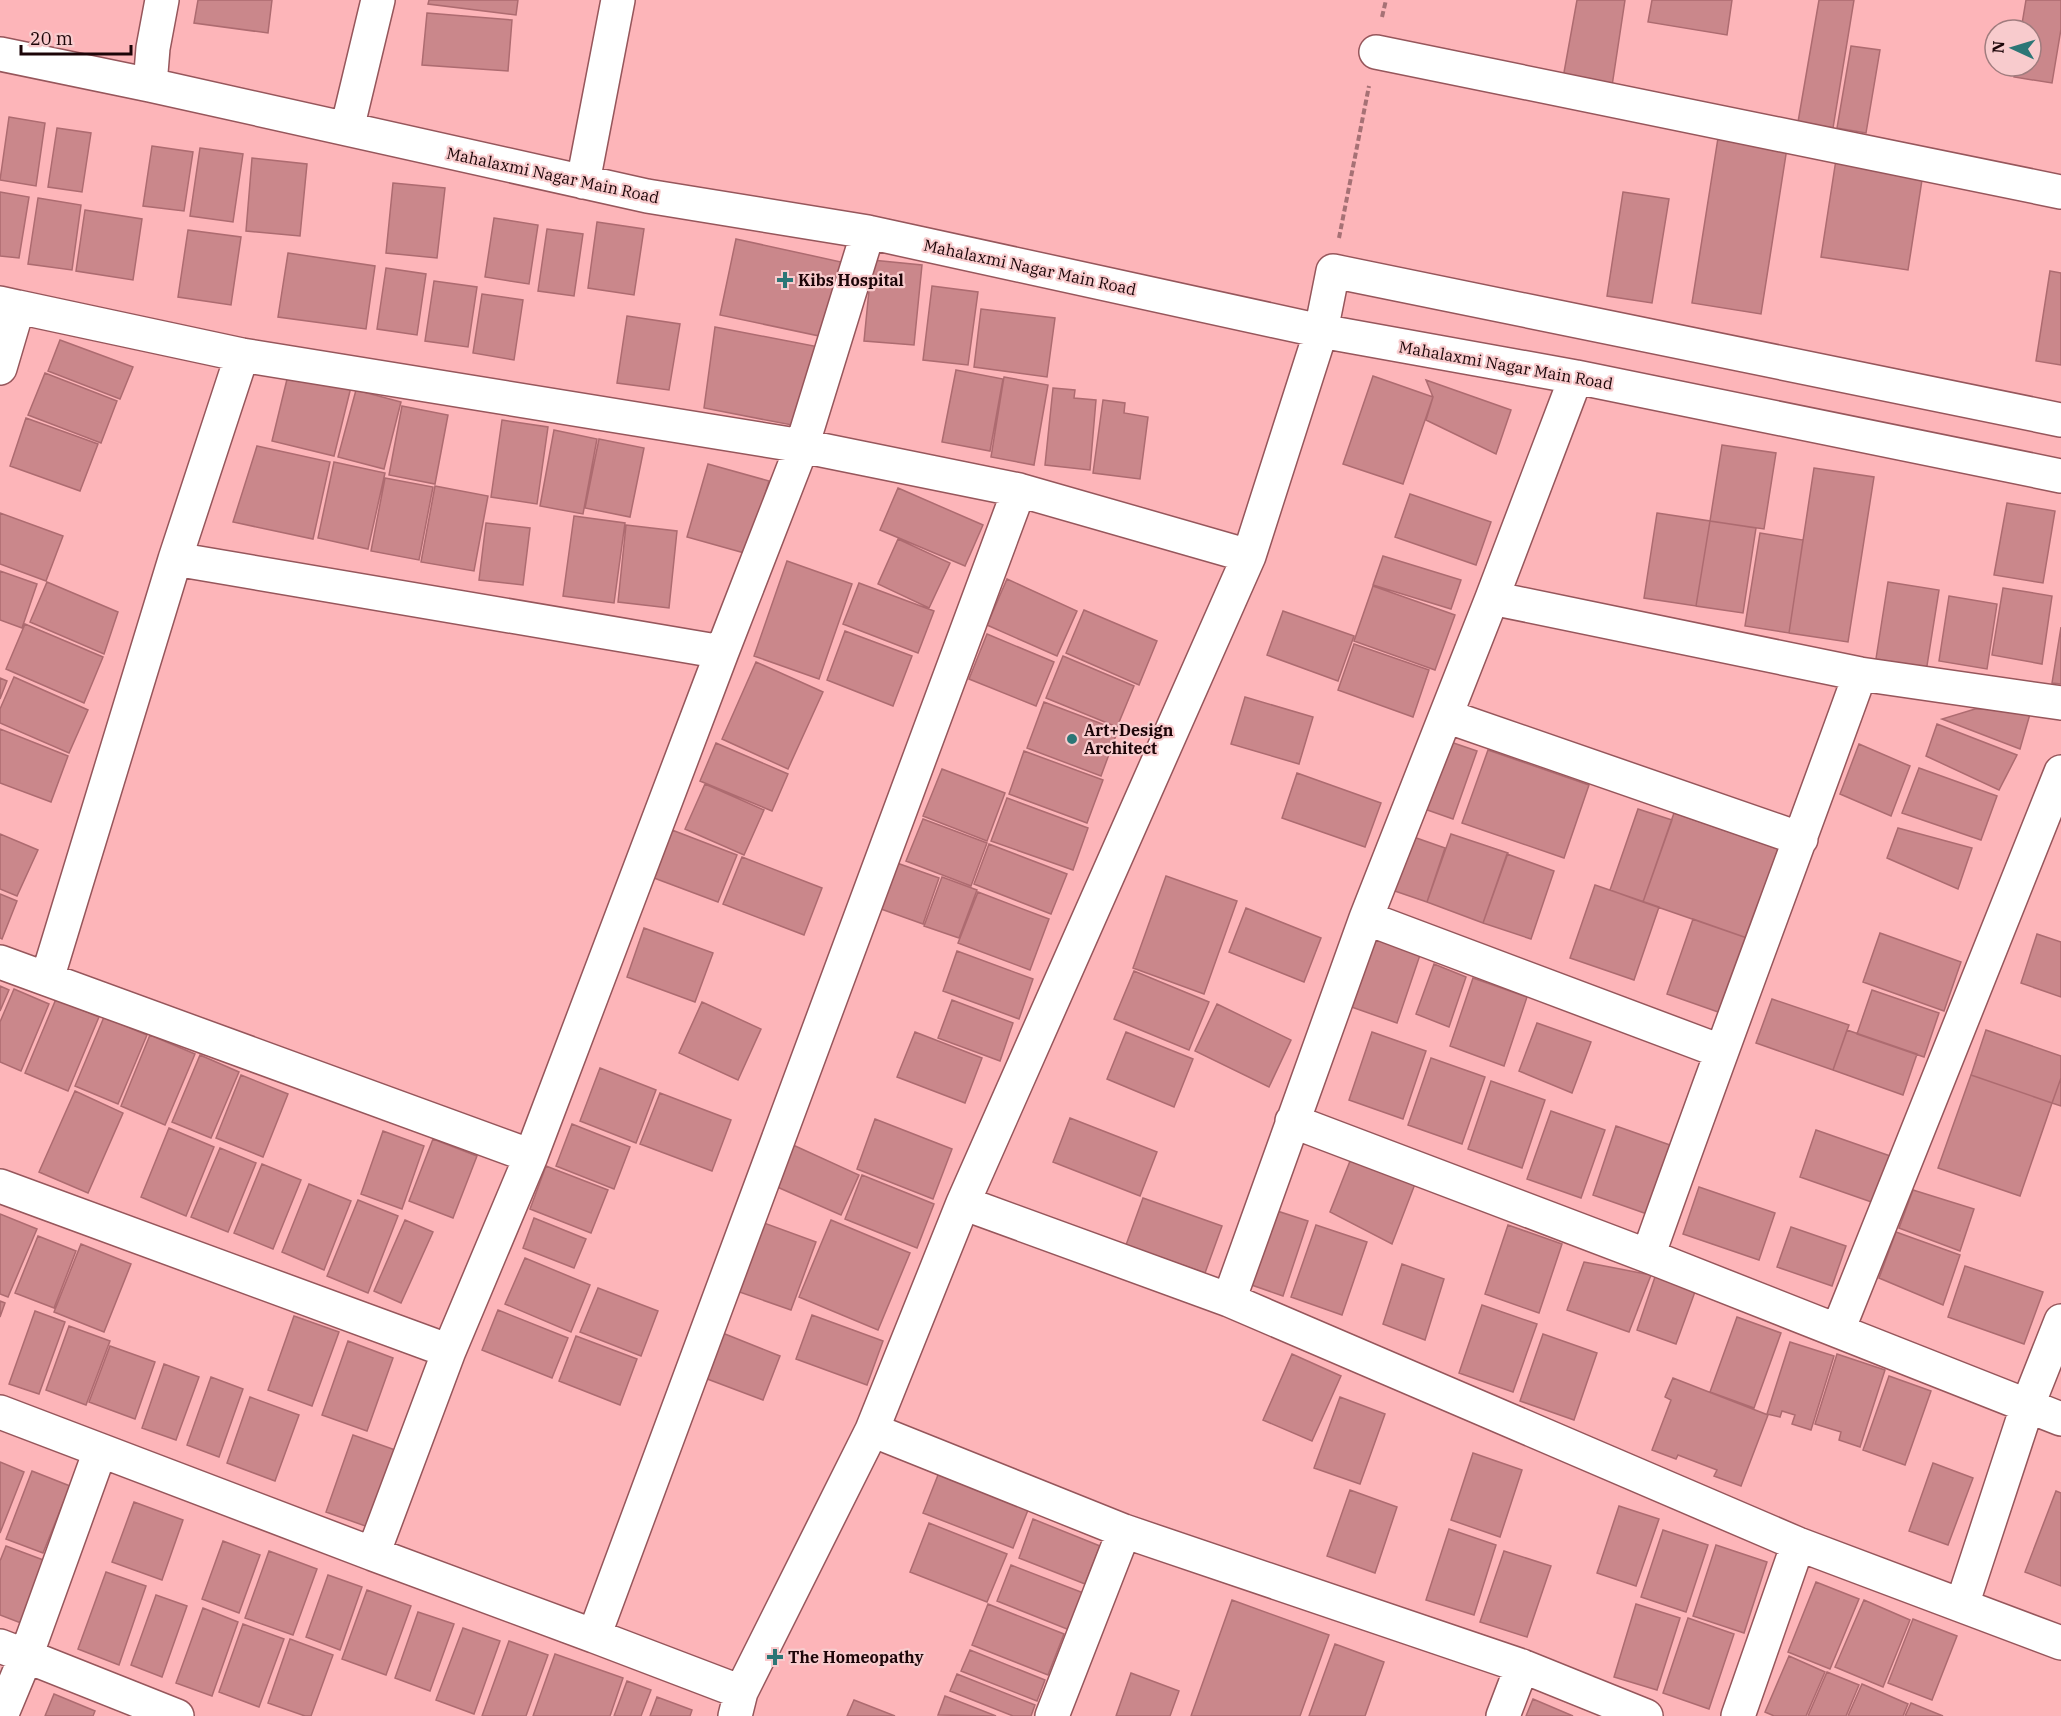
<svg xmlns="http://www.w3.org/2000/svg" width="2061" height="1716" font-family="'IBM Plex Serif',serif">
	<rect width="100%" height="100%" fill="#fdb5b9"/>
	<path fill="#ca878b" stroke="#ad6b70" stroke-width="1.5" d="M198,0H272L268,33L194,23Z
		M429,0H518L516,15L428,4Z
		M1577,0H1625L1612,86L1563,78Z
		M1652,0H1732L1727,35L1648,22Z
		M1819,0H1854L1833,128L1798,122Z
		M2026,0H2061V29L2052,83L2014,77L2016,66H2031V30H2021Z
		M427,13L512,20L508,71L422,65Z
		M1851,46L1880,50L1866,133L1837,128Z
		M9,117L45,123L36,186L0,180Z
		M57,128L91,133L82,192L48,187Z
		M1718,138L1787,148L1761,314L1692,303Z
		M152,146L193,152L184,211L143,206Z
		M200,148L243,154L233,222L190,216Z
		M1837,153L1924,167L1908,270L1821,257Z
		M252,158L307,164L300,236L246,231Z
		M393,183L445,188L437,258L386,253Z
		M0,192L29,197L19,258L0,256Z
		M1623,192L1669,199L1652,303L1607,296Z
		M38,198L81,205L72,270L28,264Z
		M85,210L142,219L133,280L76,271Z
		M494,218L538,225L529,284L485,277Z
		M597,222L644,229L634,295L588,288Z
		M547,229L583,234L574,296L538,291Z
		M188,230L241,237L231,305L178,297Z
		M736,239L841,262L824,337L720,315Z
		M288,253L375,266L366,329L278,317Z
		M872,260L922,265L914,345L864,341Z
		M386,268L426,274L417,335L377,329Z
		M2050,271L2061,273V365L2036,361Z
		M434,281L477,287L468,347L425,341Z
		M932,286L978,292L968,365L923,360Z
		M482,294L523,300L514,360L473,353Z
		M981,309L1055,318L1047,377L974,367Z
		M627,316L680,324L669,390L617,383Z
		M715,327L819,347L797,426L704,408Z
		M60,340L133,367L120,399L48,371Z
		M956,370L1003,379L990,451L942,442Z
		M289,371L351,387L334,456L272,441Z
		M45,373L117,401L101,443L28,415Z
		M1373,376L1433,397L1403,484L1343,464Z
		M1004,377L1048,385L1034,465L991,457Z
		M1426,380L1511,410L1496,454L1426,420L1433,397Z
		M1053,388L1075,390L1074,398L1096,400L1090,470L1045,465Z
		M356,390L401,402L384,469L338,457Z
		M1103,400L1125,403L1124,413L1148,417L1140,479L1093,473Z
		M402,406L448,415L435,484L389,475Z
		M26,418L98,444L80,491L10,466Z
		M502,420L548,427L537,504L491,497Z
		M554,430L597,439L583,514L540,506Z
		M599,439L644,448L630,517L585,508Z
		M1722,445L1776,453L1764,529L1710,521Z
		M257,446L330,462L313,539L233,522Z
		M334,462L385,473L368,549L318,538Z
		M708,464L769,481L748,554L687,537Z
		M1814,468L1874,477L1848,642L1789,633Z
		M385,478L433,487L419,560L371,551Z
		M435,486L488,496L474,571L421,562Z
		M898,488L983,525L965,566L880,530Z
		M1410,494L1491,522L1476,565L1395,537Z
		M2007,503L2055,511L2043,583L1994,575Z
		M0,513L63,536L46,581L0,564Z
		M1657,513L1710,521L1696,606L1644,598Z
		M574,516L625,523L614,603L563,596Z
		M1710,521L1756,528L1743,613L1696,606Z
		M486,523L530,528L523,585L479,580Z
		M626,525L677,531L669,608L618,602Z
		M1760,533L1803,540L1789,633L1745,626Z
		M898,539L950,563L929,608L878,584Z
		M1383,556L1461,580L1451,609L1373,585Z
		M787,561L852,584L819,679L754,656Z
		M0,571L37,584L22,628L0,620Z
		M1007,579L1077,611L1057,656L987,625Z
		M47,582L118,612L104,654L30,622Z
		M1888,582L1939,590L1926,672L1875,665Z
		M859,583L934,611L918,653L843,624Z
		M1373,586L1455,615L1435,670L1354,641Z
		M2003,588L2052,596L2042,664L1992,655Z
		M1949,596L1997,604L1987,669L1939,661Z
		M1084,610L1157,641L1139,685L1066,653Z
		M1283,611L1354,636L1338,681L1267,655Z
		M25,624L103,657L84,703L6,669Z
		M2061,627V684L2052,683Z
		M845,631L912,656L893,706L827,680Z
		M987,634L1054,662L1036,706L969,679Z
		M1354,644L1429,670L1413,717L1338,690Z
		M1063,656L1134,686L1117,727L1046,698Z
		M756,662L823,692L788,769L722,739Z
		M14,677L88,710L69,753L0,723V709Z
		M0,678L7,681L0,699Z
		M1245,697L1313,717L1299,764L1231,744Z
		M1044,702L1118,730L1101,776L1027,748Z
		M2032,707L2020,749L1942,719L1975,709Z
		M1937,724L2017,755L1999,790L1926,756Z
		M0,729L68,756L51,802L0,783Z
		M1439,738L1477,751L1453,819L1416,806Z
		M716,743L788,774L772,811L700,781Z
		M1859,744L1910,766L1891,816L1840,794Z
		M1488,750L1589,785L1564,858L1462,823Z
		M1024,751L1103,780L1087,823L1009,794Z
		M1919,768L1997,796L1981,840L1902,813Z
		M942,769L1005,793L987,841L923,816Z
		M1297,773L1381,803L1365,847L1282,818Z
		M705,784L764,810L744,855L685,829Z
		M1007,798L1088,828L1073,870L991,841Z
		M1638,809L1672,820L1643,902L1610,890Z
		M1674,813L1778,849L1747,938L1643,902Z
		M923,819L987,843L971,886L906,861Z
		M1898,828L1972,848L1958,889L1887,858Z
		M672,830L737,855L718,902L654,878Z
		M0,834L38,850L17,896L0,889Z
		M1405,834L1445,848L1427,902L1386,888Z
		M1451,834L1508,853L1483,923L1427,902Z
		M989,844L1067,874L1051,914L974,884Z
		M1507,854L1554,871L1531,939L1483,923Z
		M742,857L822,888L804,935L723,904Z
		M897,863L939,878L923,924L881,909Z
		M1166,876L1237,901L1204,994L1133,968Z
		M942,877L977,890L959,938L924,926Z
		M1595,885L1659,907L1634,980L1570,958Z
		M978,892L1049,919L1030,970L958,943Z
		M0,894L17,901L2,939L0,938Z
		M1246,908L1321,938L1304,982L1229,952Z
		M1693,919L1747,938L1721,1013L1667,994Z
		M644,928L713,953L695,1002L627,977Z
		M1880,933L1961,962L1944,1011L1863,982Z
		M2037,934L2061,942V997L2021,983Z
		M1366,936L1420,955L1397,1023L1343,1004Z
		M957,951L1033,979L1019,1019L943,991Z
		M1434,964L1466,977L1449,1027L1416,1014Z
		M1134,971L1209,1002L1189,1050L1114,1019Z
		M1473,978L1527,997L1504,1066L1450,1046Z
		M0,986L9,990L0,1011Z
		M14,989L49,1004L21,1071L0,1062V1022Z
		M1872,990L1939,1013L1924,1057L1857,1034Z
		M56,999L99,1017L68,1091L25,1073Z
		M1772,999L1849,1025L1833,1070L1756,1043Z
		M952,1000L1013,1023L1000,1061L938,1038Z
		M702,1002L761,1029L738,1080L679,1053Z
		M1217,1004L1291,1040L1269,1087L1195,1051Z
		M104,1017L147,1035L118,1104L75,1086Z
		M1537,1023L1591,1042L1572,1093L1519,1071Z
		M1847,1030L1917,1054L1903,1095L1833,1070Z
		M1986,1030L2061,1056V1078L2052,1103L1971,1075Z
		M915,1032L982,1058L965,1103L897,1077Z
		M1126,1032L1193,1059L1174,1107L1107,1079Z
		M1372,1032L1426,1051L1403,1119L1349,1100Z
		M150,1035L195,1054L165,1125L121,1106Z
		M200,1055L239,1072L211,1138L172,1122Z
		M1431,1058L1485,1077L1462,1144L1408,1125Z
		M600,1068L656,1090L636,1143L580,1121Z
		M241,1075L288,1094L263,1157L216,1138Z
		M1971,1075L2052,1103L2020,1196L1938,1168Z
		M2061,1078V1106L2052,1103Z
		M1491,1081L1545,1100L1522,1168L1468,1149Z
		M75,1091L123,1113L88,1193L39,1172Z
		M660,1093L731,1120L712,1171L640,1144Z
		M1551,1111L1605,1130L1581,1198L1527,1179Z
		M1070,1118L1157,1152L1140,1196L1053,1162Z
		M875,1119L952,1149L933,1199L857,1169Z
		M572,1124L630,1147L614,1189L556,1166Z
		M1616,1126L1670,1145L1647,1214L1593,1195Z
		M169,1128L214,1147L186,1216L141,1197Z
		M1816,1130L1896,1158L1880,1205L1800,1177Z
		M383,1131L424,1146L402,1209L361,1194Z
		M433,1139L477,1156L453,1218L409,1201Z
		M793,1145L859,1175L841,1215L775,1186Z
		M220,1148L256,1163L228,1232L191,1217Z
		M1352,1156L1415,1184L1392,1244L1330,1212Z
		M262,1164L301,1180L273,1249L234,1233Z
		M546,1166L608,1190L591,1233L530,1209Z
		M862,1175L934,1204L917,1248L845,1219Z
		M309,1184L351,1201L324,1270L282,1252Z
		M1699,1187L1775,1213L1759,1260L1683,1234Z
		M1913,1190L1974,1209L1960,1251L1899,1228Z
		M1143,1198L1222,1226L1205,1273L1126,1245Z
		M358,1200L398,1216L368,1293L327,1276Z
		M1265,1207L1308,1221L1283,1296L1240,1281Z
		M0,1214L37,1229L8,1297L0,1294Z
		M534,1218L586,1239L574,1268L523,1248Z
		M405,1220L433,1232L401,1303L374,1291Z
		M756,1220L816,1242L791,1310L731,1289Z
		M831,1220L910,1253L878,1330L799,1297Z
		M1316,1225L1367,1242L1342,1315L1291,1297Z
		M1508,1225L1562,1244L1539,1313L1485,1294Z
		M1791,1227L1846,1246L1832,1286L1777,1267Z
		M1896,1232L1960,1255L1943,1305L1879,1278Z
		M38,1236L76,1251L54,1308L15,1293Z
		M81,1244L131,1264L104,1332L54,1312Z
		M525,1258L590,1285L571,1332L505,1304Z
		M1584,1262L1651,1275L1629,1332L1567,1310Z
		M1402,1264L1444,1279L1425,1340L1383,1324Z
		M1965,1266L2043,1292L2024,1344L1948,1317Z
		M1656,1274L1696,1289L1676,1344L1637,1330Z
		M598,1288L658,1311L641,1356L580,1332Z
		M0,1301L5,1303L0,1317Z
		M1482,1305L1537,1324L1513,1392L1459,1373Z
		M498,1310L568,1338L552,1378L482,1350Z
		M35,1311L65,1322L39,1394L9,1384Z
		M812,1315L883,1341L867,1385L796,1359Z
		M294,1316L339,1332L312,1406L268,1390Z
		M1737,1317L1781,1333L1754,1408L1710,1392Z
		M69,1326L110,1341L86,1405L46,1390Z
		M720,1332L780,1356L763,1400L702,1377Z
		M1543,1334L1597,1353L1574,1420L1520,1401Z
		M576,1336L637,1359L620,1405L559,1381Z
		M348,1341L393,1358L367,1431L322,1415Z
		M1790,1342L1834,1356L1811,1430L1792,1424L1795,1415L1782,1411L1780,1417L1767,1414Z
		M110,1346L155,1362L135,1419L89,1402Z
		M1292,1354L1341,1376L1312,1441L1263,1420Z
		M1837,1354L1885,1370L1860,1447L1839,1440L1841,1432L1815,1424Z
		M164,1364L199,1377L176,1440L142,1428Z
		M1889,1376L1931,1391L1905,1465L1863,1450Z
		M211,1377L243,1389L219,1457L187,1445Z
		M1673,1378L1768,1415L1741,1486L1714,1476L1717,1470L1678,1455L1676,1459L1652,1450L1671,1400L1665,1397Z
		M250,1397L299,1415L275,1481L227,1463Z
		M1340,1397L1385,1414L1360,1484L1314,1468Z
		M353,1435L398,1451L371,1528L326,1512Z
		M1473,1453L1522,1470L1500,1537L1451,1520Z
		M0,1462L24,1472L0,1533Z
		M1933,1463L1973,1478L1948,1545L1909,1531Z
		M940,1470L1030,1505L1013,1548L923,1513Z
		M32,1471L70,1486L43,1553L6,1539Z
		M1350,1490L1397,1507L1375,1573L1327,1556Z
		M2056,1491L2061,1493V1586L2025,1572Z
		M134,1502L183,1520L162,1580L112,1562Z
		M1619,1506L1659,1519L1636,1586L1597,1573Z
		M1033,1519L1100,1546L1085,1584L1019,1558Z
		M929,1523L1007,1554L987,1602L910,1572Z
		M1449,1529L1496,1545L1474,1615L1426,1600Z
		M1663,1530L1708,1545L1686,1612L1641,1597Z
		M223,1541L260,1555L239,1613L202,1599Z
		M1716,1545L1767,1562L1744,1633L1693,1616Z
		M6,1546L46,1561L21,1623L0,1615V1561Z
		M269,1551L317,1569L293,1635L245,1618Z
		M1504,1551L1551,1566L1527,1637L1480,1622Z
		M1011,1565L1086,1594L1072,1631L997,1601Z
		M106,1572L146,1586L119,1665L78,1649Z
		M328,1575L362,1587L340,1650L306,1637Z
		M1816,1582L1859,1599L1830,1669L1788,1652Z
		M367,1590L411,1606L386,1675L342,1659Z
		M156,1595L187,1606L162,1677L131,1665Z
		M1232,1600L1329,1635L1300,1716H1191Z
		M1864,1600L1910,1620L1883,1687L1835,1667Z
		M988,1604L1064,1634L1048,1675L972,1645Z
		M1636,1604L1680,1618L1657,1690L1614,1677Z
		M203,1608L238,1622L212,1696L176,1683Z
		M418,1612L454,1624L430,1691L395,1678Z
		M1688,1618L1734,1634L1709,1709L1663,1693Z
		M1913,1619L1957,1636L1932,1700L1888,1683Z
		M243,1624L284,1639L259,1707L219,1692Z
		M463,1628L500,1641L474,1714L436,1700Z
		M290,1639L333,1655L311,1716H305L268,1703Z
		M509,1641L548,1655L526,1716H482Z
		M1335,1644L1384,1662L1365,1716H1309Z
		M970,1650L1045,1680L1037,1701L961,1671Z
		M555,1654L623,1678L610,1716H533Z
		M1789,1656L1825,1672L1806,1716H1774L1765,1712Z
		M1827,1672L1859,1685L1846,1716H1808Z
		M1131,1673L1179,1691L1170,1716H1116Z
		M957,1674L1035,1705L1031,1716H1013L950,1691Z
		M627,1681L651,1690L641,1716H614Z
		M1862,1684L1908,1704L1903,1716H1848Z
		M54,1694L95,1711L93,1716H45Z
		M945,1696L996,1716L938,1715Z
		M657,1697L692,1710L690,1716H650Z
		M1533,1699L1573,1716H1526Z
		M854,1700L895,1716H847Z
		M1911,1703L1943,1716H1905Z"/>
	<g fill="none" stroke-linecap="round" stroke-linejoin="round">
		<defs>
			<path id="minor" d="M1376,52L2061,192
				M0,54L150,85L647,196L868,232L1321,331L1576,377L2061,476
				M150,85L153,48L162,0
				M347,129L378,0
				M583,182L618,0
				M0,303L18,307L0,368
				M18,307L242,355L802,446L1019,490
				M175,559L242,355
				M1492,598L1860,674L2061,703
				M1446,716L1801,839
				M1366,918L1720,1051
				M0,962L531,1156
				M47,979L175,559L722,652
				M1292,1121L1648,1256L2061,1419
				M0,1186L449,1351
				M963,1203L1229,1300L1798,1544L2061,1643
				M1648,1256C1717,1061 1790,868 1860,674
				M1229,1300L1366,918L1492,598L1576,377
				M1838,1330L2061,772
				M0,1412L373,1554
				M872,1430L1124,1531L1522,1666L1646,1716
				M1962,1605L2027,1407L2061,1321
				M594,1636L373,1554L449,1351L531,1156L722,652L802,446L868,232
				M0,1646L26,1656L100,1451
				M741,1692L594,1636L1019,490L1249,556
				M1,1716L26,1656L177,1716
				M735,1716L741,1692L872,1430L963,1203L1249,556L1321,331L1333,271L2061,420
				M1052,1716L1124,1531
				M1503,1716L1522,1666
				M1738,1716L1798,1544"/>
		</defs>
		<use href="#minor" stroke="#96565b" stroke-width="36"/>
		<path stroke="#a67175" stroke-width="4" stroke-dasharray="6 3" stroke-linecap="butt" d="M1382,17L1386,0
			M1339,238L1369,86"/>
		<use href="#minor" stroke="#fff" stroke-width="33"/>
	</g>
	<g fill="#2c7676" stroke="#f8cbcd" stroke-width="2">
		<path d="M782 271h6v6h6v6h-6v6h-6v-6h-6v-6h6z"/>
		<circle cx="1072" cy="739" r="6"/>
		<path d="M772 1648h6v6h6v6h-6v6h-6v-6h-6v-6h6z"/>
	</g>
	<g text-anchor="middle" dominant-baseline="central" stroke-width="4.5" stroke-linejoin="round" paint-order="stroke">
		<g font-size="16" fill="#1c0508" stroke="#f8cbcd">
			<text transform="translate(553 175) rotate(12)">Mahalaxmi Nagar Main Road</text>
			<text transform="translate(1030 267) rotate(12)">Mahalaxmi Nagar Main Road</text>
			<text transform="translate(1506 365) rotate(10)">Mahalaxmi Nagar Main Road</text>
		</g>
		<g font-size="16" font-weight="bold" fill="#1c0508" stroke="#f8cbcd" text-anchor="start">
			<text x="798" y="280">Kibs Hospital</text>
			<text x="1084" y="730">Art+Design<tspan x="1084" dy="18">Architect</tspan></text>
			<text x="788" y="1657">The Homeopathy</text>
		</g>
	</g>
	<g transform="translate(2013 48) rotate(274)"><circle r="28" fill="#f8cbcd" stroke="#a07c7e" stroke-width="1.5"/>
	<path d="M0-4.5L10 22L0 15L-10 22Z" fill="#2c7676"/>
	<text y="-9" font-size="16" font-weight="bold" text-anchor="middle" fill="#1c0508">N</text>
	</g>
	<path d="M21 45v9h110v-9" fill="none" stroke="#1c0508" stroke-width="3"/>
	<text x="30" y="45" font-size="18" fill="#1c0508" stroke="#f8cbcd" stroke-width="4.5" paint-order="stroke">20 m</text>
</svg>
